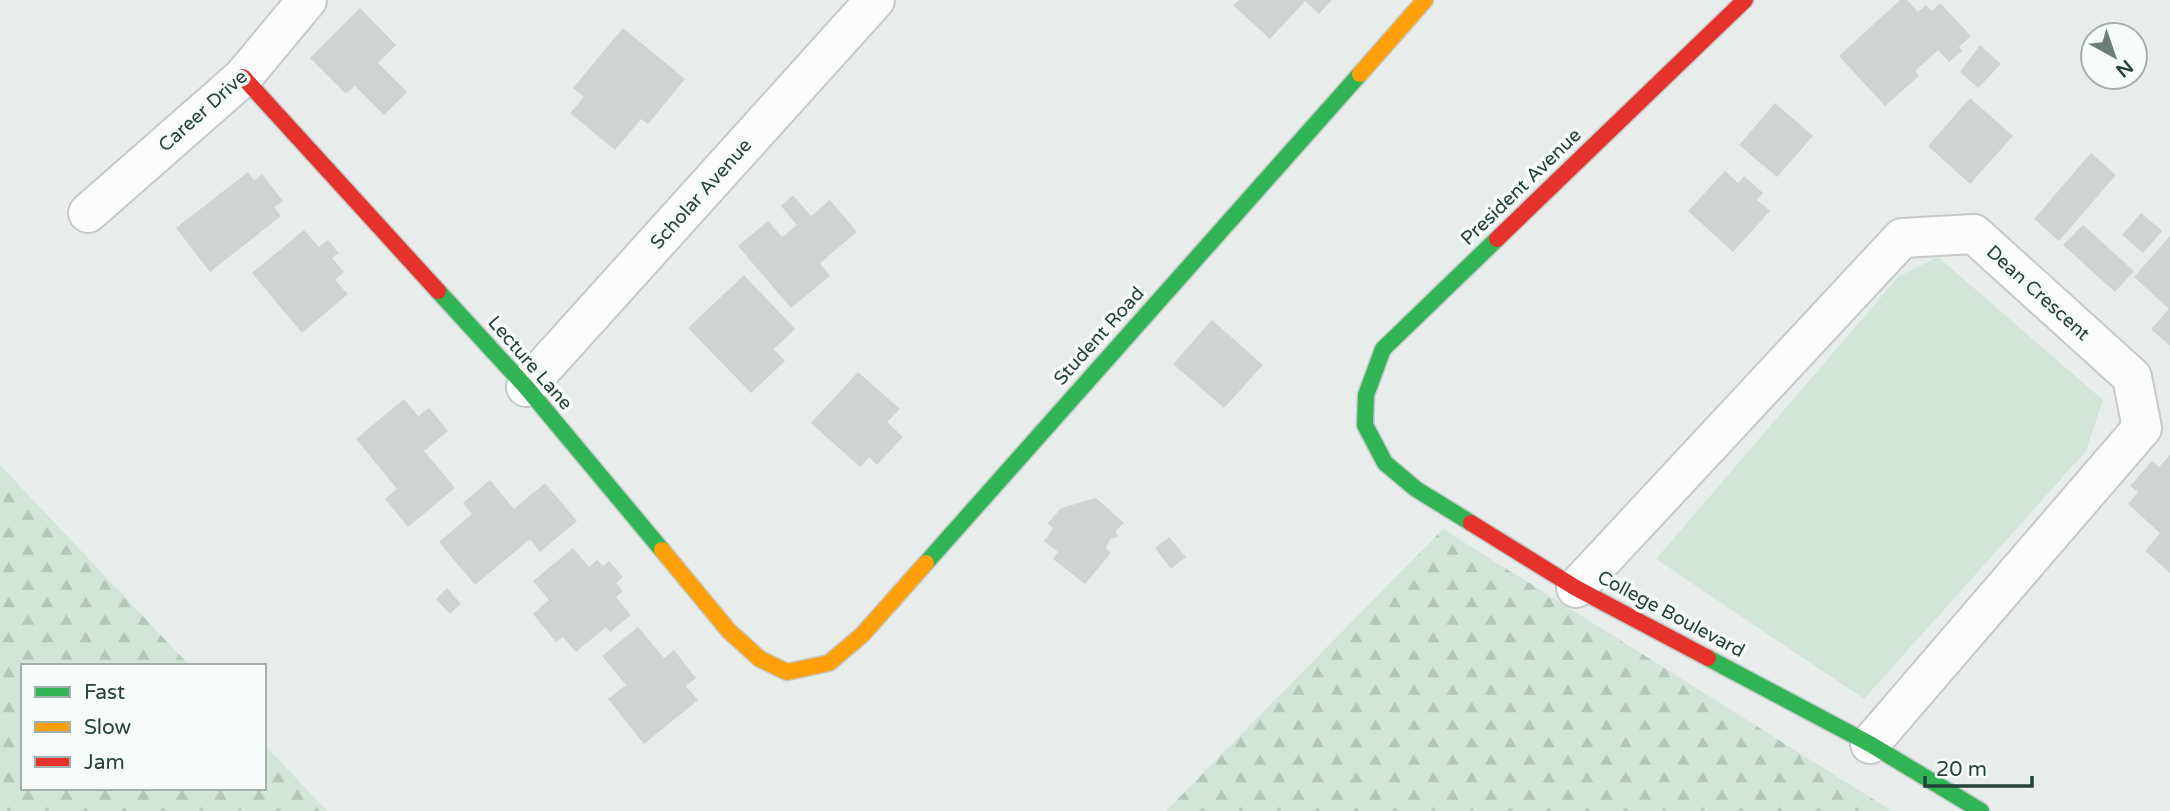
<svg xmlns="http://www.w3.org/2000/svg" width="2170" height="811" font-family="'Varela Round',sans-serif">
	<defs>
		<pattern id="forest-firs" width="22" height="20" patternUnits="userSpaceOnUse" patternTransform="scale(1.75)"><rect width="22" height="20" fill="#d1e6d8"/><path d="M5 1l3.5 6h-7zM16 11l3.5 6h-7z" fill="#b3c6ba"/></pattern>
	</defs>
	<rect width="100%" height="100%" fill="#e8edeb"/>
	<path fill="#d1e6d8" d="M1938,257L2103,400L2086,451L1864,699L1656,559L1899,276Z"/>
	<path fill="url(#forest-firs)" d="M0,465L190,666H23V788H264V744L327,811H0Z
		M1443,529L1892,811H1166Z"/>
	<path fill="#cfd4d2" d="M1239,0H1332L1319,14L1305,1L1270,39L1233,5Z
		M1900,0H1907L1918,12L1926,5L1932,11L1940,3L1971,36L1959,47L1962,51L1949,62L1938,50L1915,71L1919,76L1885,106L1839,56Z
		M360,8L396,45L378,63L407,92L384,115L355,86L346,94L310,58Z
		M623,28L685,79L648,124L641,119L615,150L570,113L584,97L573,88Z
		M1980,45L2001,64L1978,88L1960,72Z
		M1970,98L2013,136L1970,184L1928,146Z
		M1775,103L1813,136L1777,177L1739,145Z
		M2091,153L2116,175L2059,241L2034,219Z
		M1725,171L1738,183L1744,176L1763,193L1757,200L1770,211L1733,252L1688,211Z
		M248,172L254,181L262,174L283,201L274,207L281,216L210,272L176,228Z
		M793,195L811,216L830,200L857,232L820,263L830,276L791,308L738,246L768,221L782,237L797,225L781,206Z
		M2141,213L2162,231L2143,253L2122,235Z
		M2083,225L2134,271L2115,292L2063,245Z
		M304,230L319,247L328,240L339,253L332,258L344,272L335,280L348,294L302,333L252,273Z
		M2170,236V346L2151,329L2169,309L2134,277Z
		M744,275L795,329L774,349L785,361L751,393L688,328Z
		M1212,320L1263,365L1224,408L1173,364Z
		M858,372L900,409L887,422L903,437L877,465L869,457L860,467L811,423Z
		M404,399L418,416L429,408L448,431L424,451L455,488L408,527L385,499L397,489L356,439Z
		M2170,455V573L2145,551L2160,533L2128,504L2138,492L2130,486L2152,461L2159,467Z
		M490,480L514,509L545,483L577,521L540,552L530,539L475,585L439,542L472,514L463,503Z
		M1096,498L1124,523L1116,531L1118,537L1110,539L1106,548L1111,553L1085,584L1053,559L1058,552L1044,541L1053,529L1048,523L1061,508Z
		M1169,537L1186,557L1171,569L1155,548Z
		M573,548L589,567L597,560L603,566L609,561L623,577L616,583L623,591L616,597L631,615L610,632L606,627L576,652L563,637L556,642L533,614L549,600L533,581Z
		M447,588L461,604L450,614L436,599Z
		M638,627L664,658L674,650L696,678L686,686L698,700L644,744L608,699L626,685L602,656Z"/>
	<g fill="none" stroke-linecap="round" stroke-linejoin="round">
		<defs>
			<path id="street" d="M88,213L243,77L307,0
				M526,387L875,0
				M1576,588L1902,238L1974,234L2132,377L2142,428L1870,744"/>
			<path id="fast" d="M438,291L526,387L662,550
				M1471,523L1416,489L1385,463L1365,425L1366,395L1383,349L1497,239
				M926,563L1360,74
				M1708,658L1870,744L1981,811"/>
			<path id="slow" d="M1360,74L1425,0
				M662,550L729,631L760,659L787,672L829,663L862,635L926,563"/>
			<path id="jam" d="M243,77L438,291
				M1497,239L1745,0
				M1471,523L1576,588L1708,658"/>
		</defs>
		<use href="#street" stroke="#c5cac8" stroke-width="42"/>
		<use href="#fast" stroke="#c3cbc8" stroke-width="19"/>
		<use href="#slow" stroke="#c3cbc8" stroke-width="19"/>
		<use href="#jam" stroke="#c3cbc8" stroke-width="19"/>
		<use href="#street" stroke="#fcfcfc" stroke-width="38"/>
		<use href="#fast" stroke="#30b455" stroke-width="16"/>
		<use href="#slow" stroke="#ff9f0a" stroke-width="16"/>
		<use href="#jam" stroke="#e5322d" stroke-width="16"/>
	</g>
	<g text-anchor="middle" dominant-baseline="central" stroke-width="7" stroke-linejoin="round" paint-order="stroke">
		<g font-size="19" fill="#24423a" stroke="#f7fbf9">
			<text transform="translate(203 111) rotate(-42)">Career Drive</text>
			<text transform="translate(1521 187) rotate(-44)">President Avenue</text>
			<text transform="translate(701 194) rotate(-48)">Scholar Avenue</text>
			<text transform="translate(2038 293) rotate(42)">Dean Crescent</text>
			<text transform="translate(1099 336) rotate(-48)">Student Road</text>
			<text transform="translate(530 363) rotate(49)">Lecture Lane</text>
			<text transform="translate(1671 614) rotate(28)">College Boulevard</text>
		</g>
	</g>
	<rect x="21" y="664" width="245" height="126" fill="#f7fbf9" stroke="#a3b1ad" stroke-width="2"/>
	<rect x="35" y="687" width="35" height="10" fill="#30b455" stroke="#a3b1ad" stroke-width="2"/>
	<text x="84" y="699" font-size="21" fill="#24423a">Fast</text>
	<rect x="35" y="722" width="35" height="10" fill="#ff9f0a" stroke="#a3b1ad" stroke-width="2"/>
	<text x="84" y="734" font-size="21" fill="#24423a">Slow</text>
	<rect x="35" y="757" width="35" height="10" fill="#e5322d" stroke="#a3b1ad" stroke-width="2"/>
	<text x="84" y="769" font-size="21" fill="#24423a">Jam</text>
	<g transform="translate(2114 56) rotate(140)"><circle r="33" fill="#f7fbf9" stroke="#a3b1ad" stroke-width="2"/>
	<path d="M0-5L12 26L0 18L-12 26Z" fill="#697e78"/>
	<text y="-10" font-size="19" font-weight="bold" text-anchor="middle" fill="#24423a">N</text>
	</g>
	<path d="M1925 776v10h107v-10" fill="none" stroke="#24423a" stroke-width="3.5"/>
	<text x="1936" y="776" font-size="21" fill="#24423a" stroke="#f7fbf9" stroke-width="5" paint-order="stroke">20 m</text>
</svg>
